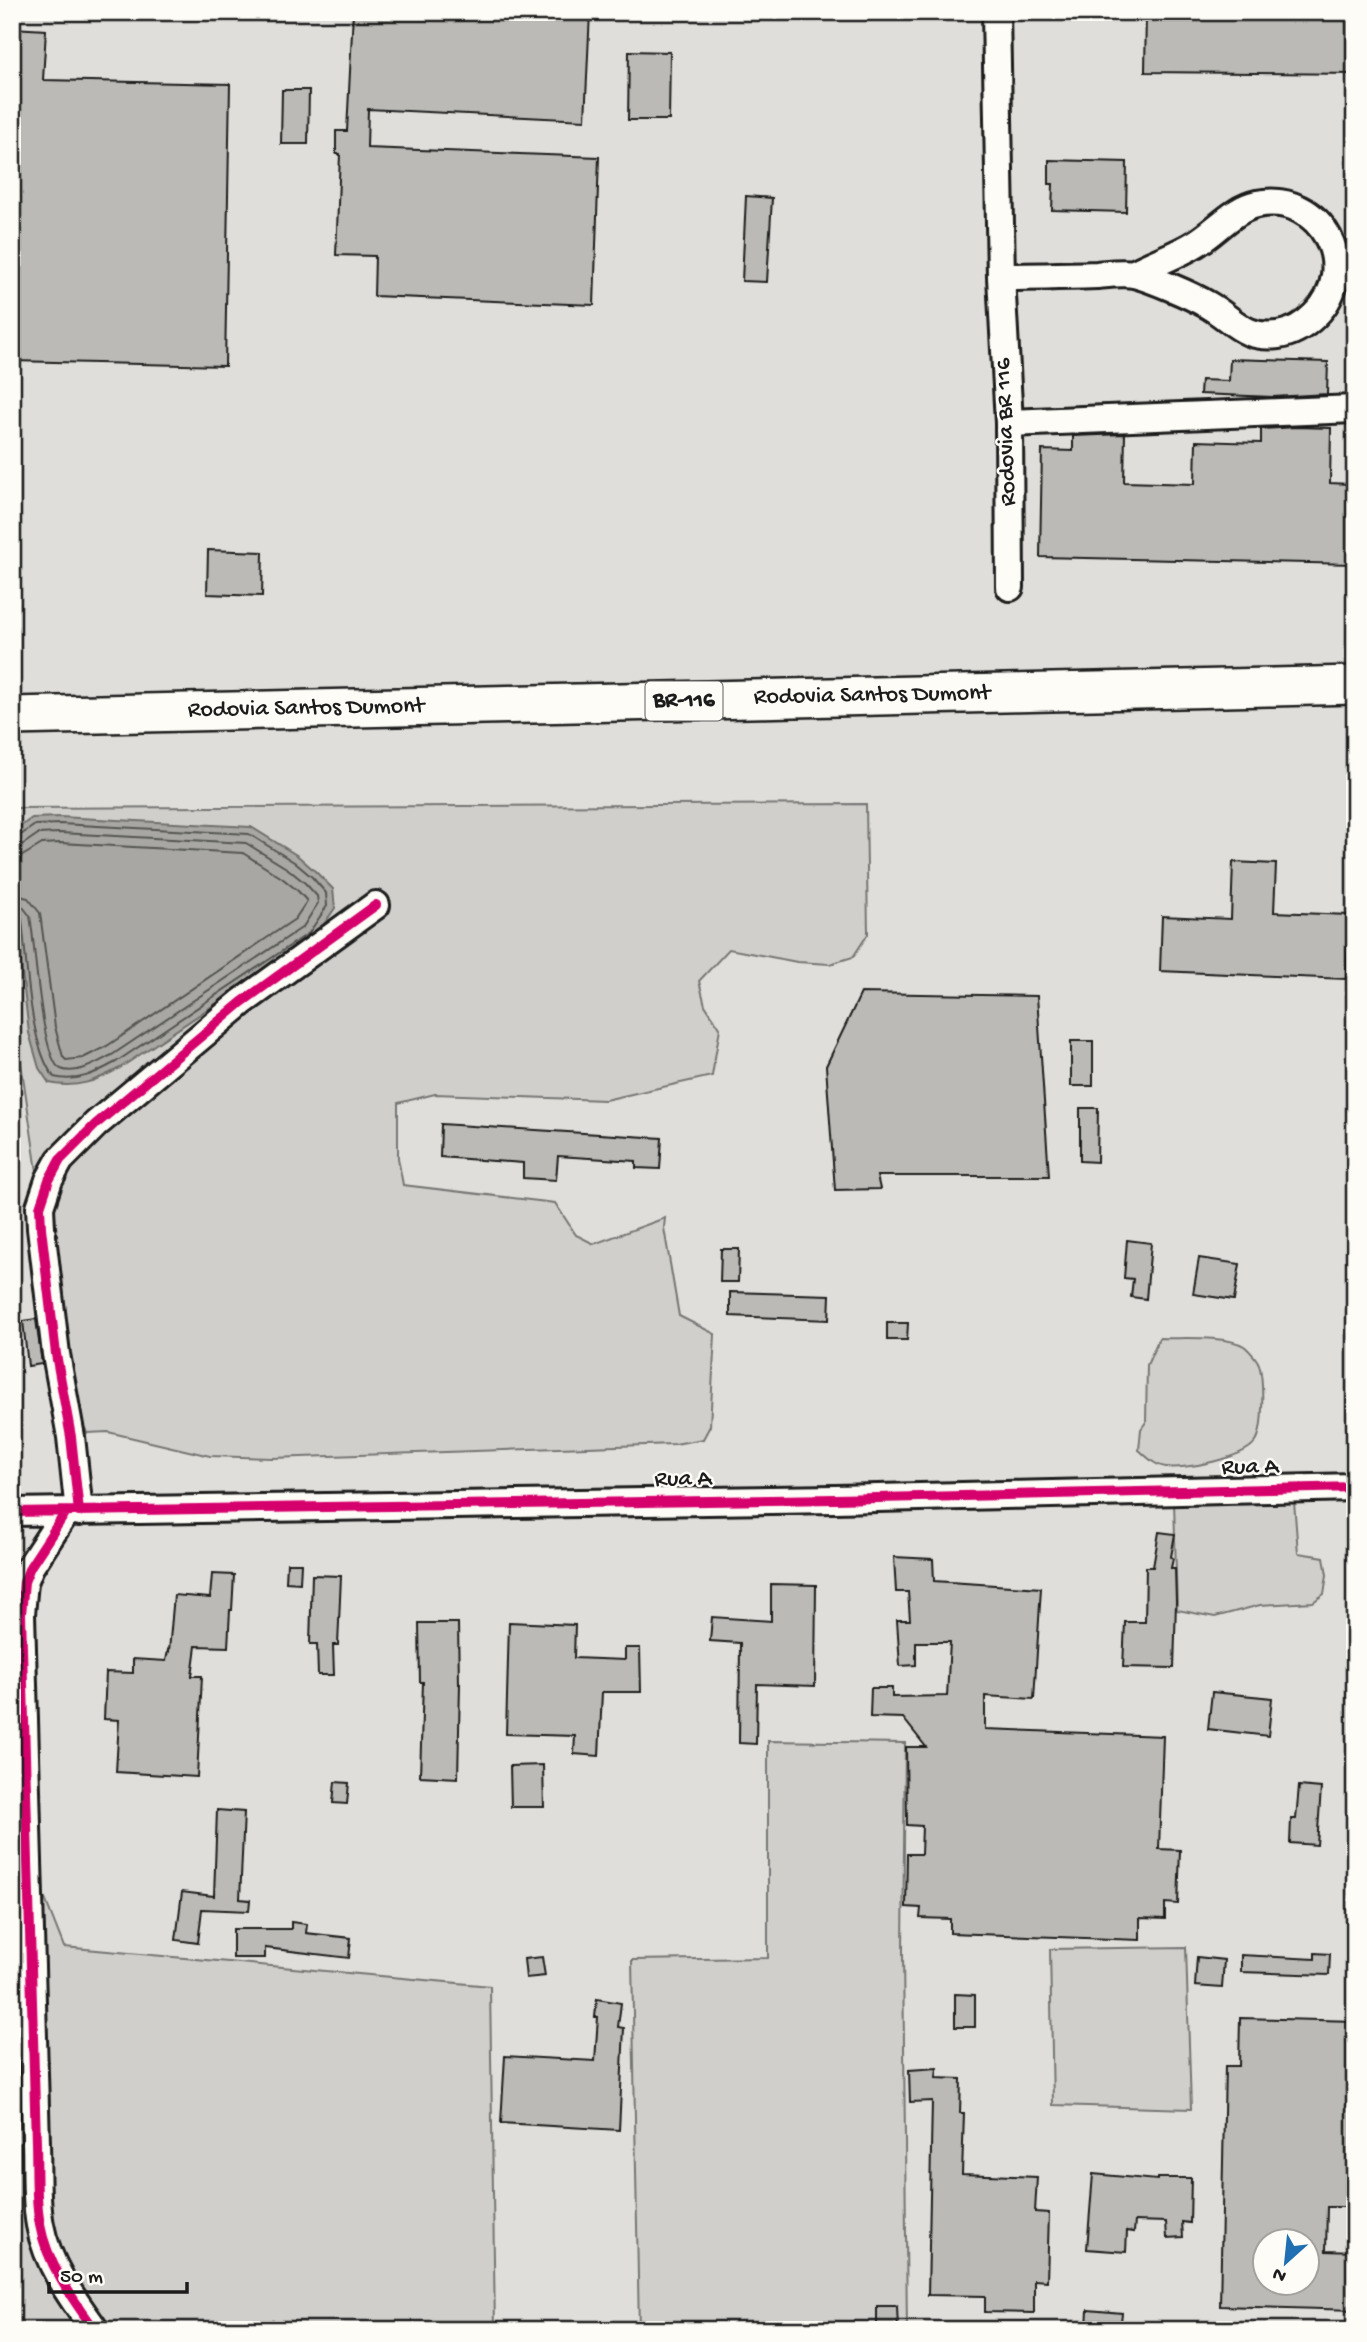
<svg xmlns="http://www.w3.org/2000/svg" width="1367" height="2342" font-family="'Gochi Hand',sans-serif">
	<rect width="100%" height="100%" fill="#f0eeea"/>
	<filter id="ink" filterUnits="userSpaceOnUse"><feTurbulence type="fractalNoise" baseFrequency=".0143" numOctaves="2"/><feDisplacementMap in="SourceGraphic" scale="14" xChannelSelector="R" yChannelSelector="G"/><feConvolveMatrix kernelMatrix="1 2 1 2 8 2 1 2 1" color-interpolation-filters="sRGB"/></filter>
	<g filter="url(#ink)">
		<path fill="#e0deda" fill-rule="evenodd" d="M12,12H1355V2330H75L12,1692ZM1266,2240H1308V2282H1266Z"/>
		<path fill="#d0cfcc" stroke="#767674" stroke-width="2" d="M866,804L868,934L853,957L830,964L797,962L729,949L699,981L705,1005L720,1028L712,1076L605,1100L435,1094L398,1103V1158L403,1185L555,1203L576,1235L594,1244L665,1218L664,1228L679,1316L715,1334L710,1426L703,1439L675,1444L272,1458L210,1456L108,1432L87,1433L76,1406L60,1327L12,1002V808Z
			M1159,1338C1180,1339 1227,1335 1244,1346C1248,1349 1256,1358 1258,1362C1264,1375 1264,1429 1256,1441C1245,1458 1185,1470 1166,1467C1155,1466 1146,1456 1139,1450L1141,1429L1146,1422L1147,1365Z
			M1174,1501H1294L1298,1553L1324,1557L1327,1575L1324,1594L1313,1602L1260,1605L1215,1617L1177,1610Z
			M768,1741L905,1743L903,1952L907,2330H639L632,1960L768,1958Z
			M12,1815L64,1947L490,1986L495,2330H12Z
			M1186,1947L1191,2109L1053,2105L1050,1949Z"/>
		<path fill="#a8a7a3" stroke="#706f6d" stroke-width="2" d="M60,817L251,827L298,856L316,872L333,889L335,908L315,937L120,1068C96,1081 77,1089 49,1083L39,1068L29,1033L12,885L14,831L32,818Z"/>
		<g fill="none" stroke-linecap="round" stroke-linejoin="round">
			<path stroke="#545452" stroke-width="2" d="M12,837H18L35,825L60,824L249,834L294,862L312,877L326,893L327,906L309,933L116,1062C96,1073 77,1083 54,1077C29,1046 27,961 22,920L19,915L12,914
				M12,846L22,845L38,834L60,833L246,843L288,869L305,883L317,896L318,903L303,927L112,1055C99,1061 77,1076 61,1069C41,1061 35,941 30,916L23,907L12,905
				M12,857L24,855L42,844L60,843L243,853L282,878L298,891L307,901L295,919L107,1046L83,1058L66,1060L63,1057L55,1027L40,913L28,898L12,894"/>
		</g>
		<path fill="#bbbab6" stroke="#1c1c1c" stroke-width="2" fill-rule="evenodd" d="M353,12H590L585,120L368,109L367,148L599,157L594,305L374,296L375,256L336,255L340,154H336V131H347Z
			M1146,12H1355V74L1145,72Z
			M12,28L46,30L43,80L230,84L225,366L12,361Z
			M629,51L670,52L669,120H628Z
			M282,90H309L308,144H281Z
			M1049,160L1127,162L1126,212L1052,210L1053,184H1049Z
			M746,196L772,198L767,282L742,281Z
			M1230,359L1328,362L1327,394L1273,397L1200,394L1201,380L1229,381Z
			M1297,427L1331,428L1330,483L1350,484V497H1355V564L1040,557L1042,450L1073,451V436L1125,434L1124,482L1195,484L1196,441L1261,443V429Z
			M208,550L263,552L262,596L207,594Z
			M1233,862L1276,864L1274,912L1349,915L1346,979L1160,971L1162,916L1231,919Z
			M861,993L1037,996L1049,1176H877L880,1189L835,1190L826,1066Z
			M1071,1041H1093V1086H1071Z
			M1080,1108H1098L1097,1162L1080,1161Z
			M441,1124L662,1138L660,1169L636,1168V1161L558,1156L556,1180L523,1178V1163L440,1157Z
			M1127,1240L1151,1243L1146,1299L1131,1297L1133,1279L1124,1278Z
			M721,1249H739L738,1282H720Z
			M1199,1258L1240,1264L1234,1300L1193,1294Z
			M730,1292L830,1295L829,1320L730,1316Z
			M36,1319L42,1364L28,1366L23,1321Z
			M887,1323H908L907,1340H887Z
			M1159,1532L1175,1534L1171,1557L1173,1558L1171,1568H1175L1176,1602L1174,1668L1123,1667L1125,1622H1145L1146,1567H1153Z
			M894,1557L933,1559L934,1581L1041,1588L1034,1699L985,1696V1729L1163,1736L1159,1849L1180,1850L1178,1904L1165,1903V1919L1140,1918V1940L950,1933V1919L920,1918L921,1908L906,1907L907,1854H921L922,1826L907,1825L906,1747H926L903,1718L870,1717L871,1688H892V1697L947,1696L950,1642H916V1665L900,1666L897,1620H910L908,1592H896Z
			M287,1563H301L300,1583L286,1582Z
			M212,1574L234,1575L232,1610H230L228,1647L196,1646L192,1676H202L197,1777L116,1772L119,1720L104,1719L106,1672L133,1673V1659L166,1661L168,1650L169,1651L174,1595L210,1598Z
			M312,1575L341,1576L338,1645H333L334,1675H318L317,1644H310Z
			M771,1584L816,1585L815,1686L757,1684L756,1744L739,1743L740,1643L710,1641L712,1617L771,1621Z
			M509,1622L575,1625L574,1658L625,1660V1648H640L641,1692H602L599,1756L574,1754L575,1736L506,1734Z
			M419,1623H458L459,1684H460L458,1778L420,1776L423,1682H420Z
			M1212,1692L1272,1698L1268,1736L1208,1729Z
			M543,1765L544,1807H511L510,1766Z
			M335,1782L349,1783L347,1804L333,1803Z
			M1299,1786L1321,1788L1317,1845L1290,1843L1291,1819H1296Z
			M217,1810L244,1812L240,1899L250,1900L249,1911L202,1909L198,1943L176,1940L182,1892L214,1896Z
			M291,1922L307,1924L306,1933L351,1938L349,1958L265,1948V1958H233V1929H291Z
			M1315,1953L1330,1954L1329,1975L1241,1972V1955L1315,1959Z
			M542,1957L545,1976L526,1978L524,1959Z
			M1197,1957L1224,1960L1222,1988L1195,1986Z
			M955,1994L975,1995V2027H955Z
			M597,1999L621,2003L618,2027L624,2028L619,2130L501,2123L505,2056L595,2061L598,2017H595Z
			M1240,2018L1355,2021V2207H1327L1326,2251L1355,2252V2310L1220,2306L1225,2066H1239ZM1265,2241H1307V2283H1265Z
			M937,2068L936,2078L961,2079L960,2113H964L962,2174L1037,2177L1035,2212L1049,2213L1047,2281L1034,2280V2313L985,2312V2296L928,2295L932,2101L910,2102L909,2070Z
			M1093,2174L1157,2180V2178H1191L1190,2223L1182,2222L1183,2237L1167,2238L1166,2222L1135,2221L1134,2232L1127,2231L1126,2252L1087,2249Z
			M877,2306H897L898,2330H877Z
			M1088,2310L1122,2313L1120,2330L1087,2328Z"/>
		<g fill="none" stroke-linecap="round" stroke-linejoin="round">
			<defs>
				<path id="minor" d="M996,12L1001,277L1009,423L1010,587
					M1001,277C1033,277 1065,276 1097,275C1108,274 1123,272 1134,274C1153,279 1191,295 1208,305C1234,320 1243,339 1278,335C1293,333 1305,325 1315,315C1362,269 1322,191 1257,204C1233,209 1216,232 1195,244C1176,256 1153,263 1133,274
					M1009,423L1355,409
					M12,1512L835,1499L1355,1487
					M66,1512L30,1567L24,1582L21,1614L36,2143C37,2170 35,2199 40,2225C47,2264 72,2298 95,2330
					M79,1512L71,1437L56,1354L41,1228L40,1207L49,1180L60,1160L96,1124L242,1002L376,905"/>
				<path id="highway" d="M12,716L1355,685"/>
			</defs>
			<use href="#minor" stroke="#1c1c1c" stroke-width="32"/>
			<use href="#highway" stroke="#1c1c1c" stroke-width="42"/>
			<use href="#minor" stroke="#fdfcf7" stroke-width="26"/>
			<use href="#highway" stroke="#fdfcf7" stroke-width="37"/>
			<defs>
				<path id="cycleway" d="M12,1512L835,1499L1355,1487
					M66,1512L30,1567L24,1582L21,1614L36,2143C37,2170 35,2199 40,2225C47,2264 72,2298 95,2330
					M79,1512L71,1437L56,1354L41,1228L40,1207L49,1180L60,1160L96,1124L242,1002L376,905"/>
			</defs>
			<use href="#cycleway" stroke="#fdfcf7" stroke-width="15"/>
			<use href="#cycleway" stroke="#d6006c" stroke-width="10"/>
		</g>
	</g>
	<g text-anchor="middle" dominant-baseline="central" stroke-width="5" stroke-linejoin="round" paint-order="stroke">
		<rect fill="#fdfcf7" stroke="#605f5e" stroke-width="2" x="645.5" y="681.5" width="77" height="39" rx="5"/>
		<g font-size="23" font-weight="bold" fill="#1c1c1c">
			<text x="684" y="701">BR-116</text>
		</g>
		<g font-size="24" fill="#1c1c1c" stroke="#fdfcf7">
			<text transform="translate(1007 432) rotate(-92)">Rodovia BR 116</text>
			<text transform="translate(872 696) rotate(-1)">Rodovia Santos Dumont</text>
			<text transform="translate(306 709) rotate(-1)">Rodovia Santos Dumont</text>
			<text transform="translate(1250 1468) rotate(-1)">Rua A</text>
			<text transform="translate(683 1480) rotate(-1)">Rua A</text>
		</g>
	</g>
	<rect width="1367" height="2342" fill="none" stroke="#fdfcf7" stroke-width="42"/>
	<rect x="21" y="21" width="1325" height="2300" fill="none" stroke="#1c1c1c" stroke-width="2.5" filter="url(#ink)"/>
	<g transform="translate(1286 2262) rotate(207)"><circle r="33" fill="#fdfcf7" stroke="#a3a29f" stroke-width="2"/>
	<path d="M0-5L12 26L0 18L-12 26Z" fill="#1f6fb2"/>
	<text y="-10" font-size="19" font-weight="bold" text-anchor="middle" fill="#1c1c1c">N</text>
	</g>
	<path d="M49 2282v10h138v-10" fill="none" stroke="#1c1c1c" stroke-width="3.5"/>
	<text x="60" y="2282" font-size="21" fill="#1c1c1c" stroke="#fdfcf7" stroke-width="5" paint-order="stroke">50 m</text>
</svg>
